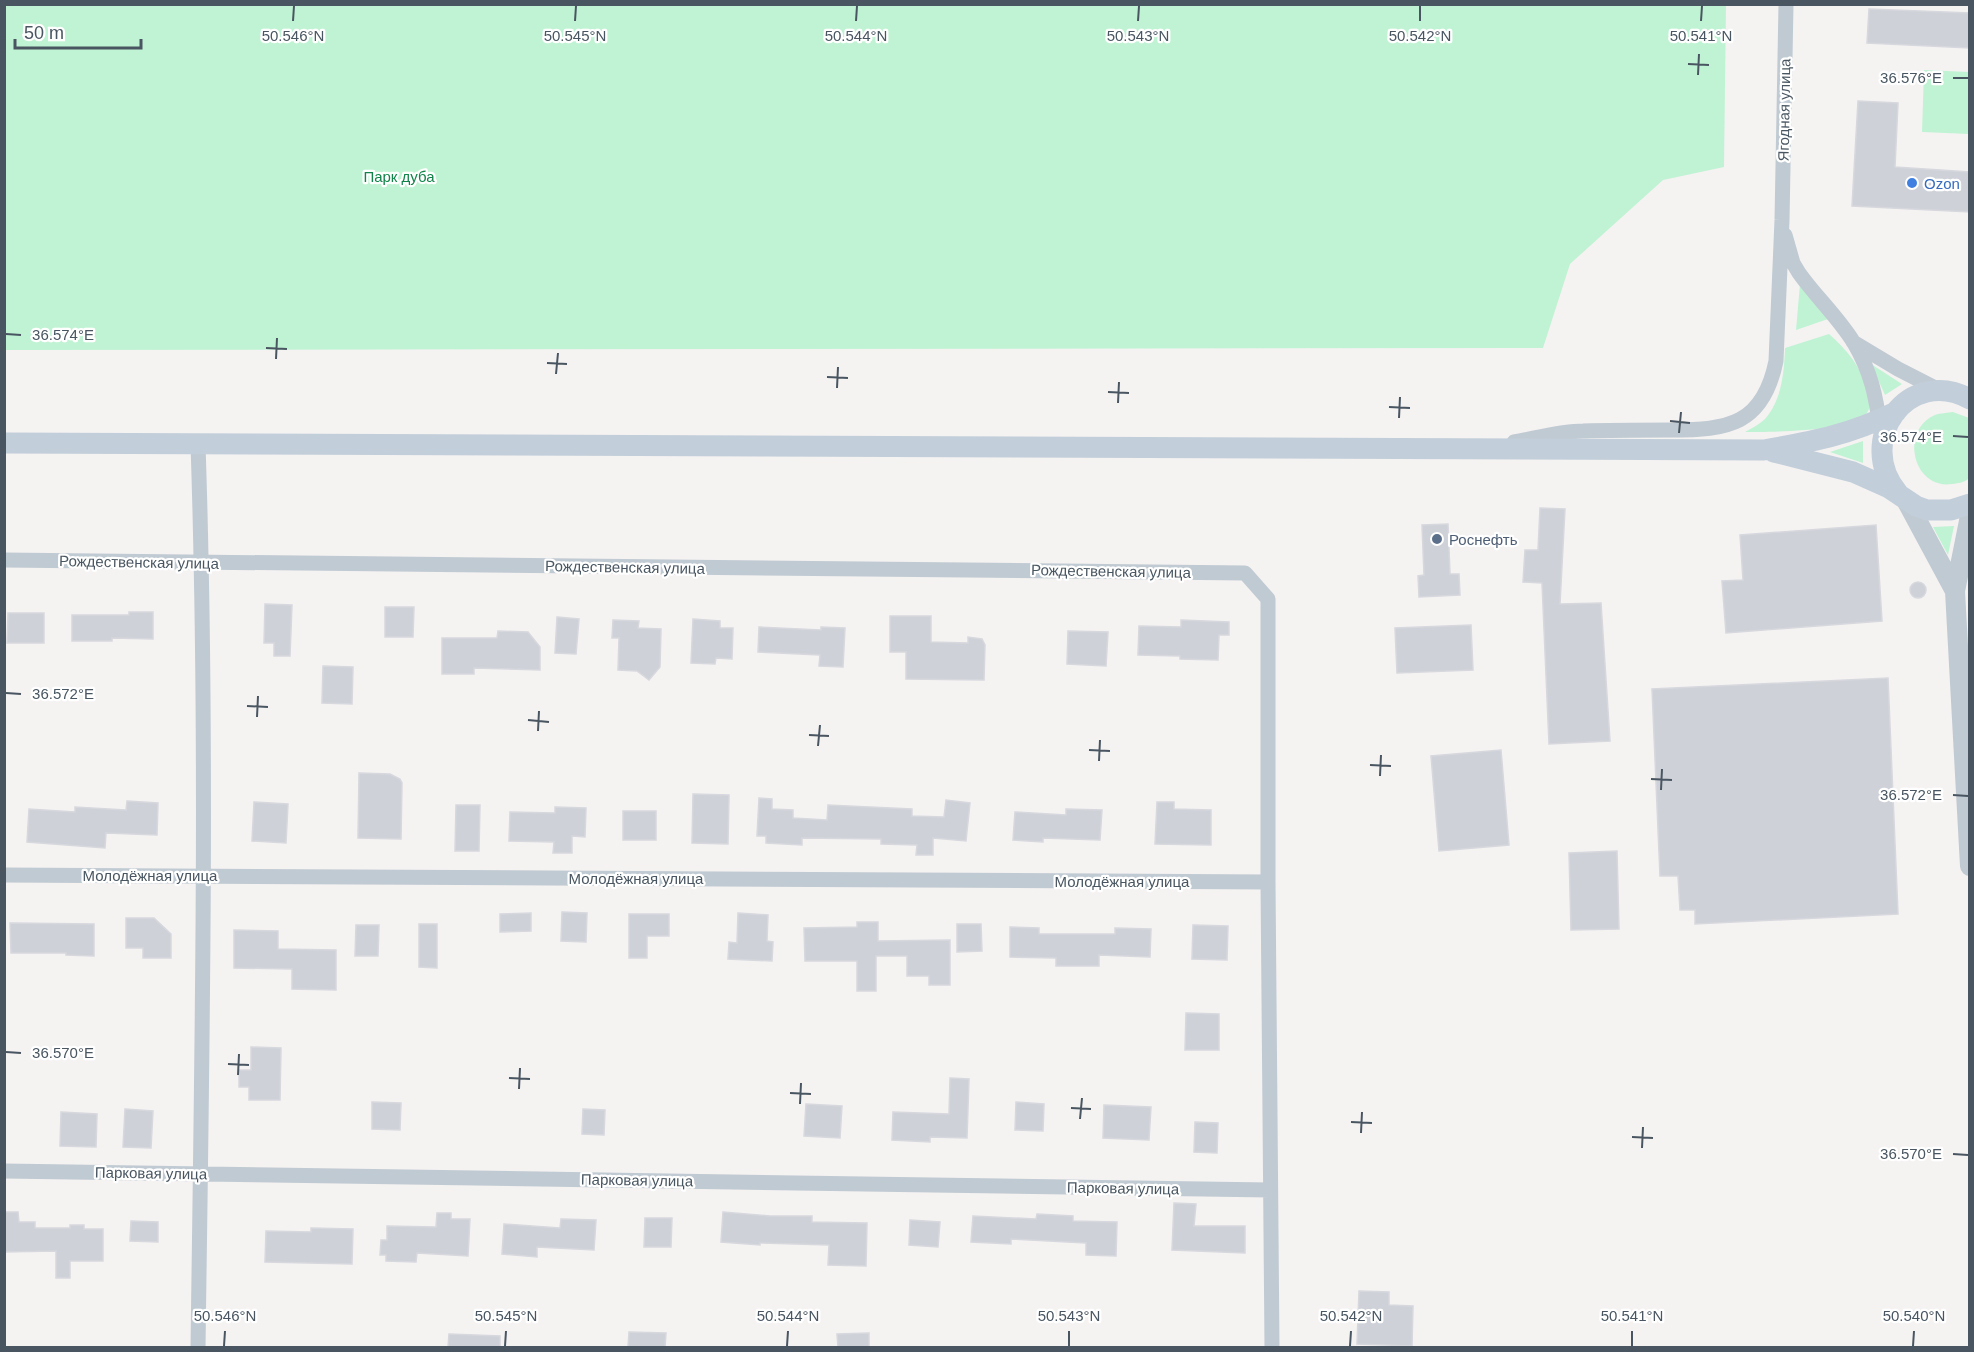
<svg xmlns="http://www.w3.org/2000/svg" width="1974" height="1352" font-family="Helvetica,sans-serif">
	<rect width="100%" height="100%" fill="#f5f2f2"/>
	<path fill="#c0f3d4" d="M4,5H1726L1724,167L1663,180L1570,264L1543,348L5,350Z
		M1924,70L1969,72V134L1922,132Z
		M1800,284L1828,319L1796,330Z
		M1829,334C1847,350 1861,366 1867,390C1869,398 1872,406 1867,413C1852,432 1770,432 1745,432C1752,428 1760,424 1765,419C1782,399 1784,373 1785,348Z
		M1871,364L1902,384L1885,395Z
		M1953,412L1969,418V478C1964,483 1959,483 1952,484C1913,490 1899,430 1935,415C1940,413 1948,413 1953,412Z
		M1863,441V463L1830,452Z
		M1954,526L1948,555L1933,527Z"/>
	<path fill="#ced1d7" stroke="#d6d8de" stroke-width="1.5" d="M1869,9L1970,13V48L1867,43Z
		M1858,101L1898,103L1895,167L1970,172V212L1852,206Z
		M1540,508L1565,509L1560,604L1601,603L1610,741L1549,744L1542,583L1523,582L1525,550H1538Z
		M1448,524L1450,574H1459L1460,595L1419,597L1418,576L1424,575L1422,525Z
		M1876,525L1882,621L1726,633L1722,581L1743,580L1740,535Z
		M1910 590a8 8 0 1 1 16 0a8 8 0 1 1-16 0Z
		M265,604L292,605L290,656H274V643H264Z
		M385,607H414L413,637H385Z
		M129,612H153V639L112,638V641H72V615H129Z
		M8,613H44V643H7Z
		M890,616H931V642L968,643V637L982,639L985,645L984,680L906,679V652H890Z
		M557,617L579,619L576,654L555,653Z
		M693,619L720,621V628H733L732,659L716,658L715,664L691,663Z
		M613,620L639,621L638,628L661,629L660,667L649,680L637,671L618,670L619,638H612Z
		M1181,620L1229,622V635H1219L1218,660L1180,659V656L1138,655L1139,626L1181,627Z
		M1471,625L1473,670L1397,673L1395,628Z
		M759,627L821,630V627L845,628L843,667L819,666L820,655L758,652Z
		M498,631L528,632L540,647V670L474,668V674H442V638H497Z
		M1068,631L1108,632L1106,666L1067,664Z
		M323,666L353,667L352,704L322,703Z
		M1888,678L1898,914L1695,924V910H1680L1678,876H1660L1652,689Z
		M1501,750L1509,845L1439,851L1431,756Z
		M359,773L390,774L400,779L402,783L401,839L358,838Z
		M693,794L729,795L728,844L692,843Z
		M759,798L772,799V809L793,810V818L827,820L828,805L912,809V816L944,817L946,800L970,803L966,841L933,838V855H916L917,845L881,844V839L802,838V845L766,843V836H757Z
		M127,801L158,803L157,835L106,833L105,848L27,842L29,809L75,812V807L126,810Z
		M254,802L288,804L286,843L252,841Z
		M1157,802H1174V809L1211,810V845L1155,844Z
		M456,805H480L479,851H455Z
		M555,807L586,808L585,837L572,836V853H553L554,842L509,841L510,812L555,813Z
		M1066,809L1102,810L1100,840L1043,838V842L1013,840L1015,812L1066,815Z
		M623,811H656V840H623Z
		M1617,851L1619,929L1571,930L1569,853Z
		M562,912L587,913L586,942L561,941Z
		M531,913V931L500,932V914Z
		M738,913L768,915L767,941L773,942L772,961L728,959L729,942L737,943Z
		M629,914H669V936H647V958H629Z
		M126,918H154L171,934V958H143V948H126Z
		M857,922H878V941L950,940V985H929V976H907V956H876V991H857V961H805L804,928L857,927Z
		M10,923L94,924V956L66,955V953H11Z
		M419,924H437V968L419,967Z
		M957,924H981L982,951L957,952Z
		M356,925H379L378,956H355Z
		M1193,925L1228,926L1227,960L1192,959Z
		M1010,927L1039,928V934H1115V928L1151,929L1150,957L1099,955V966H1056V958L1010,957Z
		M234,930L278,931V949L336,950V990L292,989V969L234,968Z
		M1186,1013L1219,1014V1050H1185Z
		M251,1047L281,1048L280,1100H249V1087H239V1070H251Z
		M950,1078L969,1079L967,1138L930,1137V1142L892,1140L893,1112L949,1114Z
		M372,1102L401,1103L400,1130L372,1129Z
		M1016,1102L1044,1104L1043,1131L1015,1130Z
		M806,1104L842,1106L840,1138L804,1136Z
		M1104,1105L1151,1107L1149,1140L1103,1138Z
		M125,1109L153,1111L151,1148L123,1147Z
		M583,1109L605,1110L604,1135L582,1134Z
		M61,1112L97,1114L96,1147L60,1146Z
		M1195,1122L1218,1123L1217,1153L1194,1152Z
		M1174,1203L1196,1204L1194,1226H1245V1253L1172,1250Z
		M4,1212H18L19,1222H35V1228H70V1225H84V1229H103V1261H70V1278H56V1251L4,1252Z
		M723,1212L770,1216H812V1222L867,1223L866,1266L828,1265L829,1245L760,1243V1245L721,1242Z
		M437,1213H451V1219H470L468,1256L417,1253L416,1262L386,1261V1255H380L381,1240H387V1226L436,1227Z
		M1037,1214L1073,1216V1221L1117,1222L1116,1256L1086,1255V1243L1011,1239V1244L971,1242L973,1216L1036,1219Z
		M645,1218H672L671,1247H644Z
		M561,1219L596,1220L594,1250L537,1247V1257L502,1254L504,1224L560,1228Z
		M910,1220L940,1222L938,1247L909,1245Z
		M131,1221L158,1222V1242L130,1241Z
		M311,1228L353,1229L352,1264L265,1262L266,1231L311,1232Z
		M1359,1291L1389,1292V1305L1413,1306L1412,1346L1357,1344Z
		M629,1332L666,1333L665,1347H628Z
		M869,1333V1347H838L837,1334Z
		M449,1334L500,1336V1347H448Z"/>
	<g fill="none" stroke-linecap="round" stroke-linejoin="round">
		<path stroke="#c0cad2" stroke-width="15" d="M1785,235L1793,263L1799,273C1816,297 1839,318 1854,343C1871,372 1876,396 1880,428
			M1853,342L1898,369L1941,391
			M1514,442C1537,438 1560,431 1583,431C1612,430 1641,430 1671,430C1728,430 1763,425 1776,361L1782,220L1786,4
			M4,560L1245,573L1268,599V882L1272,1348
			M4,875L1268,882
			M4,1171L1270,1190
			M198,1348C202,1046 208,745 198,444"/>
		<path stroke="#c0cad2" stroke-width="20" d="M1906,500L1955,591
			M1970,516L1955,591L1970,866"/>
		<path stroke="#c2ced9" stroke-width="21" d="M4,443L1764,450C1815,441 1849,435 1896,412
			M1774,452L1853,472L1889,488L1916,506L1927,510H1951L1970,504
			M1898,493C1854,441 1908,365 1970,399"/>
	</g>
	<path fill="none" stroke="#495661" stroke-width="2" d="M293,21L294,6M575,21L576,6M856,21L857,6M1138,21L1139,6M1420,21V6M1701,21L1702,6M1688,64L1709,65M1698,75L1699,54M1953,78H1968M6,334L21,335M266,348L287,349M276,359L277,338M547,363L567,364M556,374L558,353M827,377L848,378M837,388L838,367M1108,392L1129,393M1118,403L1119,382M1389,407L1410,408M1399,418L1400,397M1670,421L1690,423M1679,433L1681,412M1953,436L1968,437M6,693L21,694M247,706L268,707M257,717L258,696M528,720L549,722M538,731L539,711M809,735L829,736M818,746L820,725M1089,750L1110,751M1099,761L1100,740M1370,765L1391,766M1380,776L1381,755M1651,779L1672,780M1661,790L1662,769M1953,795L1968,796M6,1052L21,1053M228,1064L249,1065M238,1075L239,1054M509,1078L530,1079M519,1089L520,1068M790,1093L811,1094M800,1104L801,1083M1071,1108L1091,1109M1080,1119L1082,1098M1351,1122L1372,1123M1361,1133L1362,1112M1632,1137L1653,1138M1642,1148L1643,1127M1953,1154L1968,1155M224,1346L225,1331M505,1346L506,1331M787,1346L788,1331M1069,1346V1331M1350,1346L1351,1331M1632,1346V1331M1913,1346L1914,1331"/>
	<circle fill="#3f7fe0" stroke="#fff" stroke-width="2" cx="1912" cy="183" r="6"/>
	<circle fill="#5c6f8a" stroke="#fff" stroke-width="2" cx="1437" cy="539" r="6"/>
	<g text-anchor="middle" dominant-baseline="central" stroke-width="4.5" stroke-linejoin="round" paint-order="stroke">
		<g font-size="15" fill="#495661" stroke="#fff">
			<text transform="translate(1784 110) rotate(-89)">Ягодная улица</text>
			<text transform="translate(139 562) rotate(1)">Рождественская улица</text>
			<text transform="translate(625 567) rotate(1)">Рождественская улица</text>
			<text transform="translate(1111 571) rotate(1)">Рождественская улица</text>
			<text x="150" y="875">Молодёжная улица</text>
			<text x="636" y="878">Молодёжная улица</text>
			<text x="1122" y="881">Молодёжная улица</text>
			<text transform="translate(151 1173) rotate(1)">Парковая улица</text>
			<text transform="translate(637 1180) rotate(1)">Парковая улица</text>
			<text transform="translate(1123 1188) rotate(1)">Парковая улица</text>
		</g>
		<g font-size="15" fill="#12844b" stroke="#fff">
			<text x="399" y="176">Парк дуба</text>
		</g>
		<g font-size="15" fill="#366cbe" stroke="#fff" text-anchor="start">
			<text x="1924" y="183">Ozon</text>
		</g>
		<g font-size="15" fill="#4e5e75" stroke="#fff" text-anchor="start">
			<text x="1449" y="539">Роснефть</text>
		</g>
	</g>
	<g font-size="15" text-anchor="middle" fill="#495661" stroke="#fff" stroke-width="4.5" stroke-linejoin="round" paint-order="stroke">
		<text x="293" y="41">50.546°N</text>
		<text x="575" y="41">50.545°N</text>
		<text x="856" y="41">50.544°N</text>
		<text x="1138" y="41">50.543°N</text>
		<text x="1420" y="41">50.542°N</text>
		<text x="1701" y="41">50.541°N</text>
		<text x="1911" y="83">36.576°E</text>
		<text x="63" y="340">36.574°E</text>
		<text x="1911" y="442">36.574°E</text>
		<text x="63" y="699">36.572°E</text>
		<text x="1911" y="800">36.572°E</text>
		<text x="63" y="1058">36.570°E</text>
		<text x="1911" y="1159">36.570°E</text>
		<text x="225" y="1321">50.546°N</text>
		<text x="506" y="1321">50.545°N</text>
		<text x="788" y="1321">50.544°N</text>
		<text x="1069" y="1321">50.543°N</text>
		<text x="1351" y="1321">50.542°N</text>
		<text x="1632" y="1321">50.541°N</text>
		<text x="1914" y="1321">50.540°N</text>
	</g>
	<rect width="1974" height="1352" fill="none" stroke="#495661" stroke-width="12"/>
	<path d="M15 39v9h126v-9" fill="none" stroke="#495661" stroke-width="3"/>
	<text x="24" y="39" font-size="18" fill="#495661" stroke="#ffffff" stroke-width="4.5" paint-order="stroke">50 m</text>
</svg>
